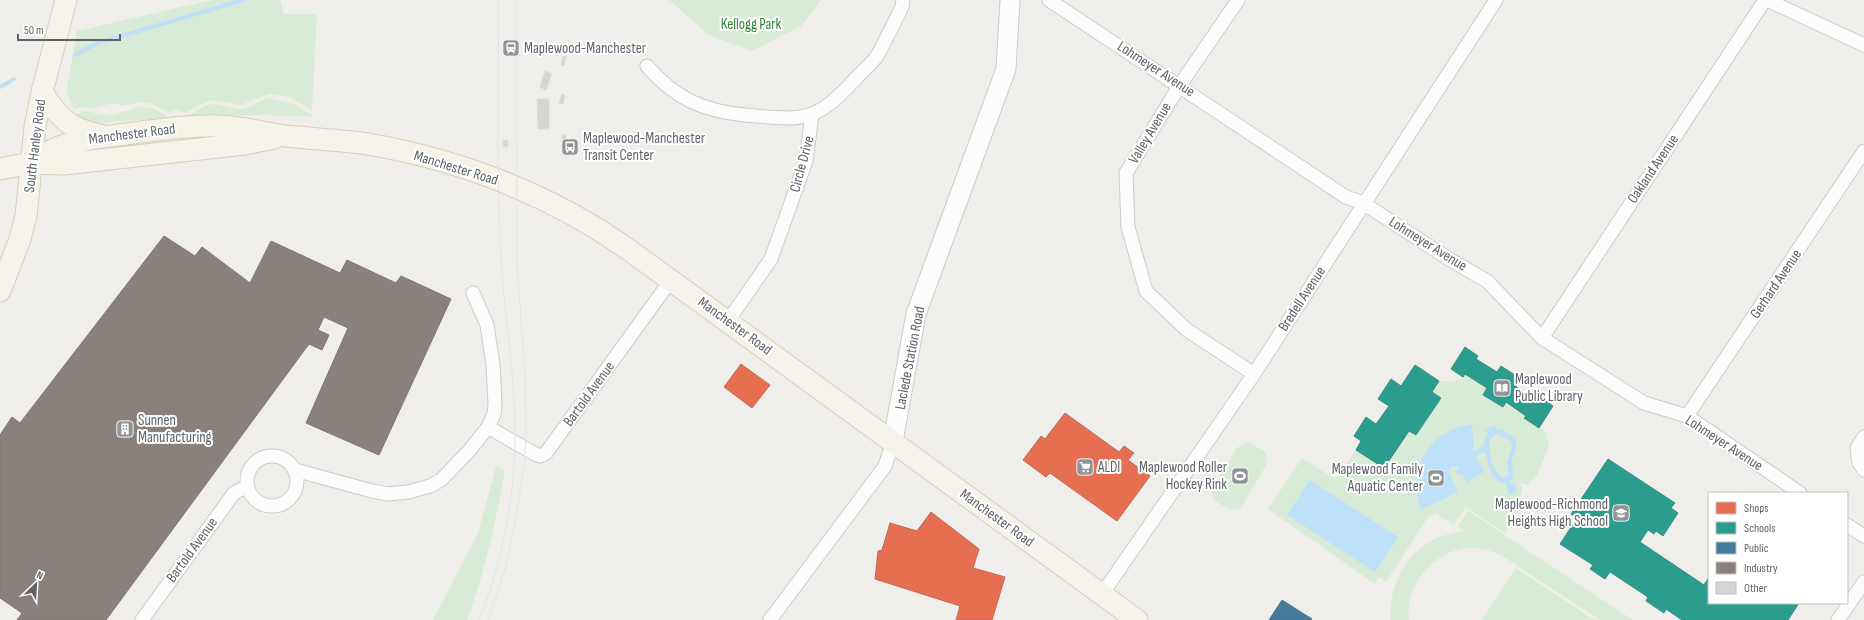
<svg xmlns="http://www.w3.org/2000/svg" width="1864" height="620" font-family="'Sofia Sans Condensed',sans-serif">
	<rect width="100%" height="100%" fill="#efeeea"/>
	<path fill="#d8ebd6" d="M212,0H280L284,14H317L312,111L290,97L269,94L241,105L212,100L199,105L186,113L175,109L168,113L153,104L140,102L123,106L113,103L94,108L87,107L74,109L67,94V86L77,31Z
		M669,0H821L801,26L752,51L709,35Z
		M269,98L295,104L314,117L263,115L188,116C198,110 208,102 219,105C226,106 233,109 241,109C251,108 259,100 269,98Z
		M140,107C150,107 157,109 166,116V118L96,123L84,120L76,116C84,107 93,114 103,115C115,117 128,109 140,107Z
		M1465,374L1487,388L1483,395L1503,407L1506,403L1526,416L1525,419L1546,432L1549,446L1537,476L1527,485L1519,482C1524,490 1522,493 1517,501L1523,504L1505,533L1466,507L1454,525L1436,514L1428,517L1386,582L1379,577L1375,584L1268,509L1302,458L1335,479L1356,450L1384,468L1409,431L1416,435L1441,398L1432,392L1439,381H1453L1462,379Z
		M1245,443H1251L1265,452L1268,462L1243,504L1238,509H1228L1214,500L1212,492L1213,487L1237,448Z
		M496,467L505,470C497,519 485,567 470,614L467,620H433L478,533Z
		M1468,511L1633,620H1600L1504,557C1494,552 1485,548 1474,548C1437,547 1404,583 1409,620H1391C1388,589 1404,555 1433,540C1443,535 1454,533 1465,531L1458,526Z
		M1516,568L1594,620H1482Z"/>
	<path fill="#bfe0f9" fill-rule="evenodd" d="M1472,424L1474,451L1484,445L1485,439L1488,433L1484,431L1495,425L1496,429L1502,430L1515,438C1519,445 1514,452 1512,460C1511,470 1516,471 1510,482L1516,486V492L1512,495L1508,493L1506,483C1491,482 1488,466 1486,454L1484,452L1475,457L1485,471L1467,482L1461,473L1458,475L1455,471L1459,468L1458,467L1451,466L1449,472L1458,492L1421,510C1407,468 1428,431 1472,424ZM1497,434L1510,440L1512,446L1507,464L1509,474L1504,478C1491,472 1489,452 1490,439Z
		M1310,480L1398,537L1375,572L1287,515Z"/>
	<path fill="#e76f51" stroke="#be6b58" d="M741,364L770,385L752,408L724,387Z
		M1065,413L1119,452L1124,446L1134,453L1128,460L1150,476L1117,521L1050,473L1046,477L1023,460L1041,436L1045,439Z
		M931,512L979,549L973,568L1005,577L992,620H956L960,606L875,579L878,551L882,550L890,523L917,531Z"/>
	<path fill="#2a9d8f" stroke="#3a8c83" d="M1465,347L1478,356L1476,359L1497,372L1501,366L1521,379L1516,387L1538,401L1540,397L1553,406L1539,428L1524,418L1526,416L1506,402L1503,407L1483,395L1487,388L1465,374L1463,377L1451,369Z
		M1415,365L1439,381L1432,392L1441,398L1416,435L1409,431L1384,468L1356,450L1361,441L1354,436L1366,417L1376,424L1389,406L1378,399L1391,379L1401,386Z
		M1608,459L1675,503L1671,508L1678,513L1663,536L1656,531L1654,534L1648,530L1640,542L1704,585L1709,577V603H1799L1788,620H1682L1666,609L1664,613L1646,601L1648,597L1610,572L1605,579L1590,569L1593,565L1560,544L1577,518L1571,514Z"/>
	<path fill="#457b9d" stroke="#4d748d" d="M1282,600L1312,619L1311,620H1269Z"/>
	<path fill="#8a817c" stroke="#7d7876" d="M164,236L195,256L202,247L250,283L271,241L340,273L347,260L396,283L401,276L451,299L379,455L306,423L348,328L324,317L318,330L329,335L322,350L309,344L106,620H17L22,613L0,598V435L12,417L20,423Z"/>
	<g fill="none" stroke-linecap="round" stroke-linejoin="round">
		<path stroke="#bfe0f9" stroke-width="4" d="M75,55L98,43L243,0
			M0,87L14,79"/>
	</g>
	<path fill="#d6d5d3" stroke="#deddd9" d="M563,56L566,57L564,66L561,65Z
		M545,71L552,74L546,90L540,87Z
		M562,94L565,95L563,104L559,103Z
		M537,99H549V129H538Z
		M562,135H566V144H562Z
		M503,140H508V147H503Z"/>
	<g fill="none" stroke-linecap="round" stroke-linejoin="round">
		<defs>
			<path id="street" d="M1049,0L1346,197L1363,203L1449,259L1487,281L1542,338L1644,403L1687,416L1800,493
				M1238,0L1180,85L1126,173L1128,227L1146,291L1187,330L1254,374
				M1767,0L1864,45
				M647,66C675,98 702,111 745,115C762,116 782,120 800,117C825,114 844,91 860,74C866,68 873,62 877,56C886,40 894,23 902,7L903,0
				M473,293L487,325L493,365L495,403L494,414L488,427
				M728,321L771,259L806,161L812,114
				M1542,338L1765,0
				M1687,416L1864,151
				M1864,437L1857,448L1859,463L1864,470
				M247 481a25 25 0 1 1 50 0a25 25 0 1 1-50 0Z
				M295,470L372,491L388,494L408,492L430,486L441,480L469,451L488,427L535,454L540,456L546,453L671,280
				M1847,525L1864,536
				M1102,594L1254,374L1496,0
				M142,620L234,493L248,486
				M770,620L885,466L893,441
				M1838,620L1864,582"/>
			<path id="secondary" d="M893,441L916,314L1006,69L1010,0"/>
			<path id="primary" d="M42,92C58,117 70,130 101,135
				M31,163C60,140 91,139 126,134C157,130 189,125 221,126C243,127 264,133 286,136C313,139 341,140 368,144C461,160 552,195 629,250L1137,620
				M0,169L31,163L64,164L245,144L274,138
				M0,291L20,239L26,216L35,127L42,92L66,0"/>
		</defs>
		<use href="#street" stroke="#cbcccc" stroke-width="15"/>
		<use href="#secondary" stroke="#cacacb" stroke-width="21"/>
		<use href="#primary" stroke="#d7ceb8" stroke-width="23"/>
		<use href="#street" stroke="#fdfcfc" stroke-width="13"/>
		<use href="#secondary" stroke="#fdfcfc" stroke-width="19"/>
		<use href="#primary" stroke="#f4f2e9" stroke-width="21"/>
		<path stroke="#e4e4e4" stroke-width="1" d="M479,620C502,566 516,489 515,430C515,372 504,315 501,258C496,172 499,86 498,0
			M488,620L506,566L515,523L524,466L526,434L525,375L517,264L516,0"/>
	</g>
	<defs>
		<symbol id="station-square" viewBox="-11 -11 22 22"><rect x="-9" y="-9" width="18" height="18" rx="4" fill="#919496" stroke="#fff"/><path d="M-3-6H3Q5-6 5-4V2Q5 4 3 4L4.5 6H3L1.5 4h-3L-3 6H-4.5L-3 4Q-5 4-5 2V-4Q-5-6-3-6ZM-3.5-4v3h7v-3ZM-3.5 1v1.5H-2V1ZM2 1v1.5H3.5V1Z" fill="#fff"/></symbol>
		<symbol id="bus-square" viewBox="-11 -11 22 22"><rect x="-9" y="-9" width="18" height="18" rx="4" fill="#919496" stroke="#fff"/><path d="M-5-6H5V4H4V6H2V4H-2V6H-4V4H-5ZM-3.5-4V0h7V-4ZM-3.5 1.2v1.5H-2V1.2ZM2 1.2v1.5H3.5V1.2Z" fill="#fff"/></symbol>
		<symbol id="library-square" viewBox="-11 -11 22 22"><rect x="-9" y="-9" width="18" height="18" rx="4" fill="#919496" stroke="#fff"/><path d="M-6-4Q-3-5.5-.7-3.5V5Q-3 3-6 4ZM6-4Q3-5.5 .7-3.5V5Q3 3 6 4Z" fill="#fff"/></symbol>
		<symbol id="building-square" viewBox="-11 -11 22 22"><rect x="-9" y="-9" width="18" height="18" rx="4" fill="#919496" stroke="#fff"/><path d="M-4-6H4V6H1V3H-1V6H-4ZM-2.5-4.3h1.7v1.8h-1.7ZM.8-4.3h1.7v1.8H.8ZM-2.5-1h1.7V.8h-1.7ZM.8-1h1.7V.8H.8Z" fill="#fff"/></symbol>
		<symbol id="supermarket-square" viewBox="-11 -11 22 22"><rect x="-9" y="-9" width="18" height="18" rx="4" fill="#919496" stroke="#fff"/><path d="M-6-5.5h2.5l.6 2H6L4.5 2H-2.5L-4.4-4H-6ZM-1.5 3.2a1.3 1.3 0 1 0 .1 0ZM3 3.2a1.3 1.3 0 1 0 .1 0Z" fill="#fff"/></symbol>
		<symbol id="stadium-square" viewBox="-11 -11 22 22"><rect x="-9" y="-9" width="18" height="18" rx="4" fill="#919496" stroke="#fff"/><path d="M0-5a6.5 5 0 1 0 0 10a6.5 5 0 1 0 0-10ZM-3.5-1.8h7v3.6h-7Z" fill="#fff"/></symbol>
		<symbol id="school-square" viewBox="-11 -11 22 22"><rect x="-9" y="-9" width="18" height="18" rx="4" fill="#919496" stroke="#fff"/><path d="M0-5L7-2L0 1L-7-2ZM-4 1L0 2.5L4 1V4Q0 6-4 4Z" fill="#fff"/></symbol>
	</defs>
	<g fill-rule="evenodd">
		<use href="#station-square" x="501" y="38" width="20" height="20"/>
		<use href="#bus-square" x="560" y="137" width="20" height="20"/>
		<use href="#library-square" x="1492" y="378" width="20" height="20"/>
		<use href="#building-square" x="115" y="419" width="20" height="20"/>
		<use href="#supermarket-square" x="1075" y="457" width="20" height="20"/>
		<use href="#stadium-square" x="1230" y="466" width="20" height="20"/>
		<use href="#stadium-square" x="1426" y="468" width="20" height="20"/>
		<use href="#school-square" x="1611" y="503" width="20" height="20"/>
	</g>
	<g text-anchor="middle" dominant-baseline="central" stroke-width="4" stroke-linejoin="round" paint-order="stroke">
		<g font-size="15" fill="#348238" stroke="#fff">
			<text x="751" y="24">Kellogg Park</text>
		</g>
		<g font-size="15" fill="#5f6368" stroke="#fff" text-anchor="start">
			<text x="524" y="48">Maplewood-Manchester</text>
			<text x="583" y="138">Maplewood-Manchester<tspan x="583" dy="17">Transit Center</tspan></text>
			<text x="1515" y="379">Maplewood<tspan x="1515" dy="17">Public Library</tspan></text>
			<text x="138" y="420">Sunnen<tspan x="138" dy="17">Manufacturing</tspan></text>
			<text x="1098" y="467">ALDI</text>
			<text x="1227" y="467" text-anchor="end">Maplewood Roller<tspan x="1227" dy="17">Hockey Rink</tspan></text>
			<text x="1423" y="469" text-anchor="end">Maplewood Family<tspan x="1423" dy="17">Aquatic Center</tspan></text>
			<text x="1608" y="504" text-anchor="end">Maplewood-Richmond<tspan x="1608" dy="17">Heights High School</tspan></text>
		</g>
		<g font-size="15" fill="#5f6368" stroke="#fff">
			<text transform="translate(1156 69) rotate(33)">Lohmeyer Avenue</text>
			<text transform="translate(1150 133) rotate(-59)">Valley Avenue</text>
			<text transform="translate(132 134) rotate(-7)">Manchester Road</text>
			<text transform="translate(35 146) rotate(-83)">South Hanley Road</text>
			<text transform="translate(802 164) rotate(-75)">Circle Drive</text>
			<text transform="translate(456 168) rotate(17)">Manchester Road</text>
			<text transform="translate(1653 169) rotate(-56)">Oakland Avenue</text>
			<text transform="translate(1428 244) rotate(32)">Lohmeyer Avenue</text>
			<text transform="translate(1776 284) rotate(-56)">Gerhard Avenue</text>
			<text transform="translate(1302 299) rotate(-57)">Bredell Avenue</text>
			<text transform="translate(735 326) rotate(36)">Manchester Road</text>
			<text transform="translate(910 358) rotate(-79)">Laclede Station Road</text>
			<text transform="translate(589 394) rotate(-54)">Bartold Avenue</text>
			<text transform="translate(1724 443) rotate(33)">Lohmeyer Avenue</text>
			<text transform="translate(997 518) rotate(36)">Manchester Road</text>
			<text transform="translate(192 550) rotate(-54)">Bartold Avenue</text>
		</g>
	</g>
	<rect x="1708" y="492" width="140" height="112" fill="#ffffff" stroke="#bfc1c3"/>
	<rect x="1716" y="502" width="20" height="12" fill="#e76f51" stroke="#bfc1c3"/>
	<text x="1744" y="512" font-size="12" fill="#5f6368">Shops</text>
	<rect x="1716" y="522" width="20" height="12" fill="#2a9d8f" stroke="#bfc1c3"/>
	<text x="1744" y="532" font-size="12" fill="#5f6368">Schools</text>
	<rect x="1716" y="542" width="20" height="12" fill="#457b9d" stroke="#bfc1c3"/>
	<text x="1744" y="552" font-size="12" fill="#5f6368">Public</text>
	<rect x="1716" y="562" width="20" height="12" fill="#8a817c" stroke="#bfc1c3"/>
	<text x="1744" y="572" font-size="12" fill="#5f6368">Industry</text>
	<rect x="1716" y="582" width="20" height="12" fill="#d6d5d3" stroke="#bfc1c3"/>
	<text x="1744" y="592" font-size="12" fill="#5f6368">Other</text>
	<g transform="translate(36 584) rotate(25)" stroke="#ffffff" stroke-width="3" paint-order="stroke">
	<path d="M0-3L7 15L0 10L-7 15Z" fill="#5f6368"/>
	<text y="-6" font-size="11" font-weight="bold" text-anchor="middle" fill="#5f6368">N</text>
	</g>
	<path d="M18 34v6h102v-6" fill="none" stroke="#5f6368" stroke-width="2"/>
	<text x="24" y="34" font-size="12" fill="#5f6368" stroke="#ffffff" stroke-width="3" paint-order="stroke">50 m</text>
</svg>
